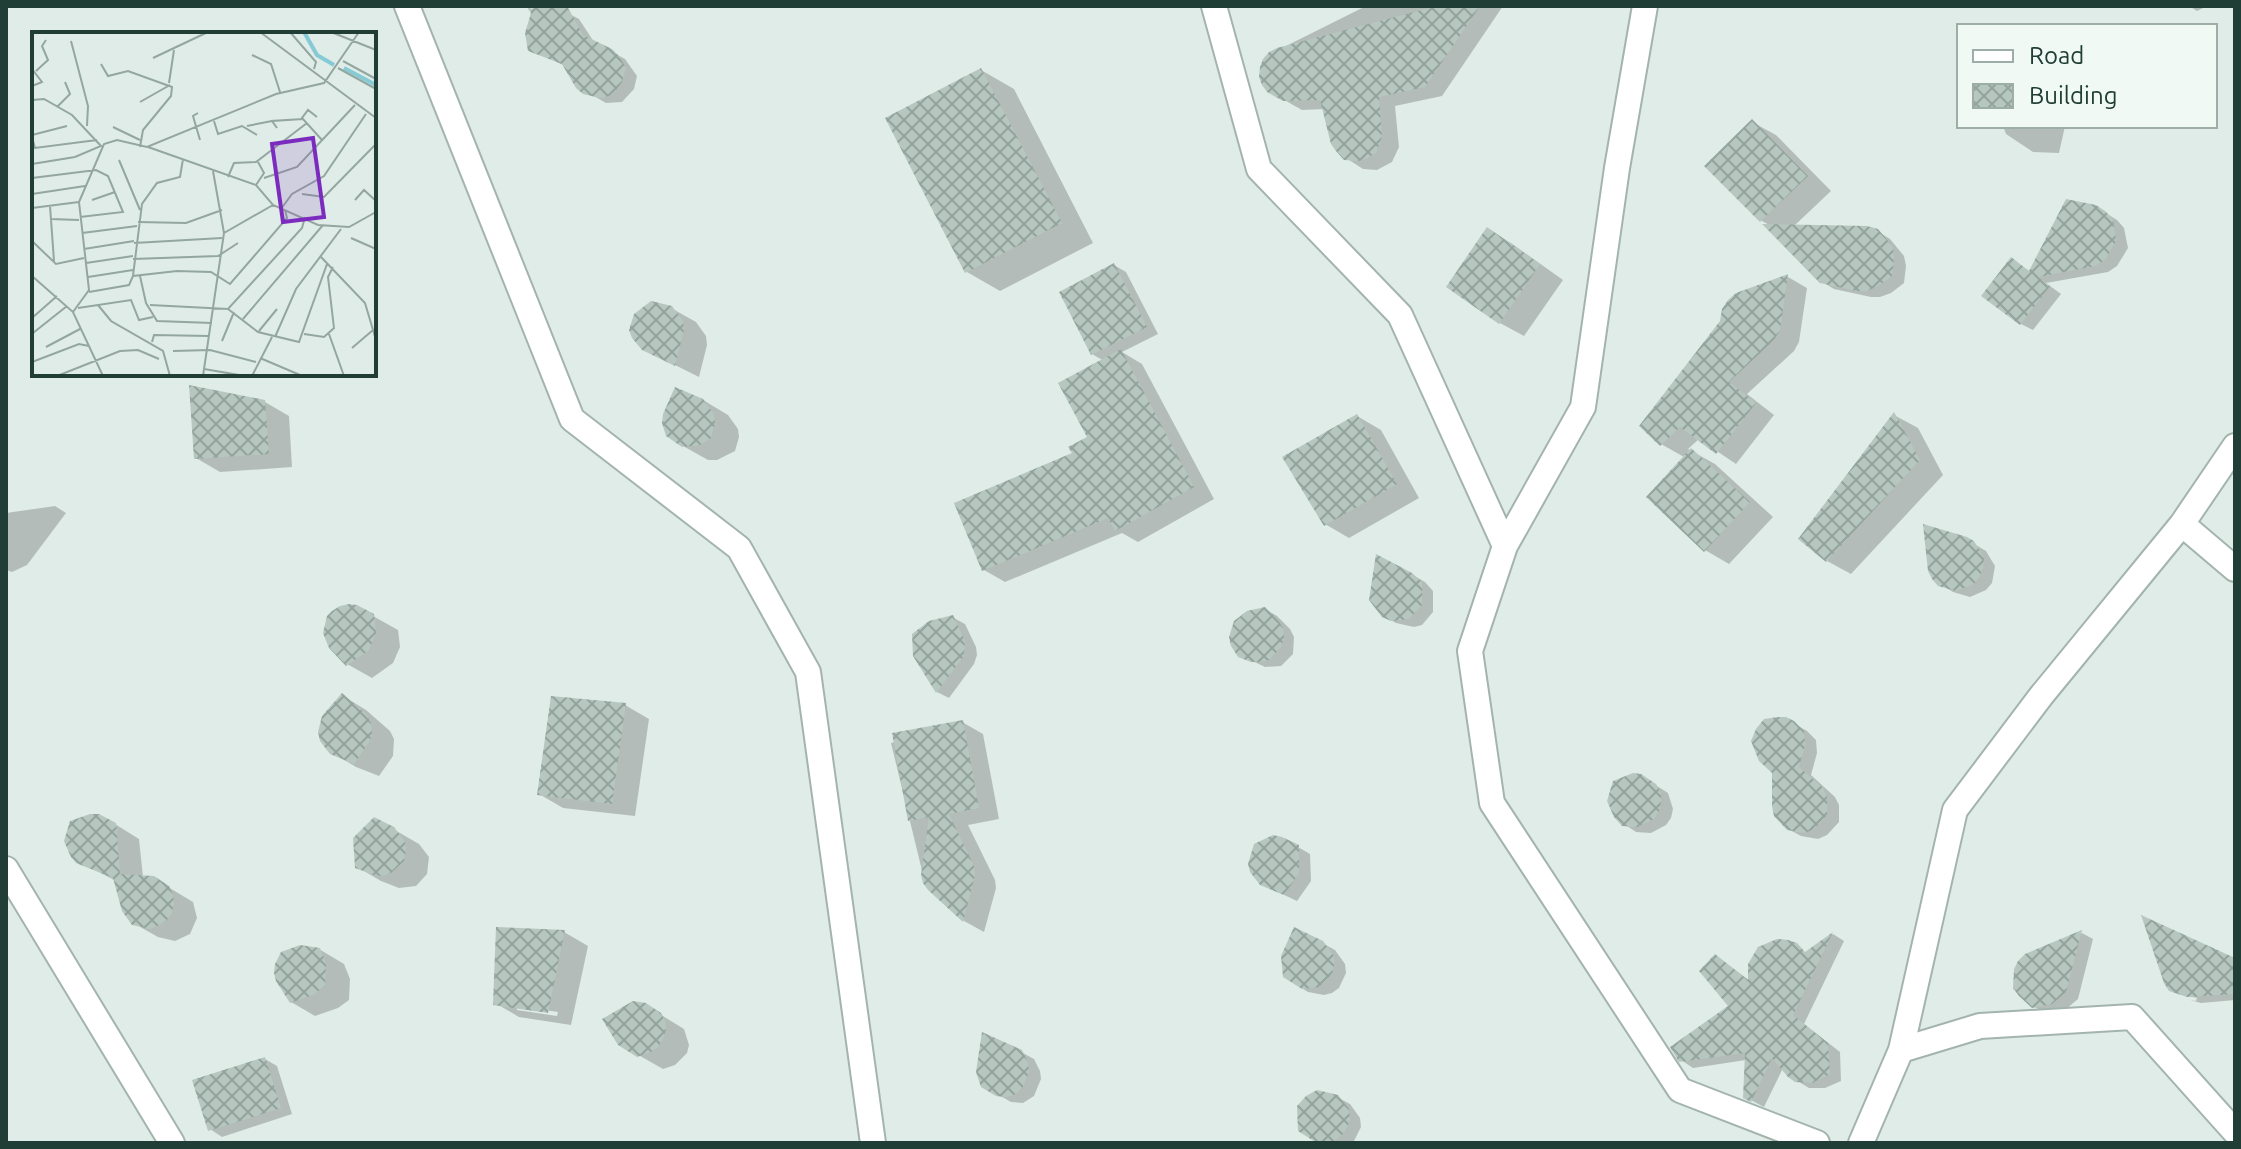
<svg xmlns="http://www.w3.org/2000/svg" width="2241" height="1149" font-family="Ubuntu,sans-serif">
	<defs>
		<pattern id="building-cross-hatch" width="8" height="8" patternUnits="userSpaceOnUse" patternTransform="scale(2)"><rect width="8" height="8" fill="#b6c7c0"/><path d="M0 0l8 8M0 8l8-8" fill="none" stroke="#94a39d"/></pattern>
	</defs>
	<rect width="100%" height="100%" fill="#e0ece7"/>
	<path fill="#0003" fill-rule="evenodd" d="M546,6H555L579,19L594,42L625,59L637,76L634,89L622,102L606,103L578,87L565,66L530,49Z
		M1366,6H1503L1442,96L1395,106L1399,147L1392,162L1377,170L1363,169L1346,158L1325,109L1302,110L1268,91L1270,54Z
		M2189,6H2207L2197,11Z
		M981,70L1014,89L1093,243L1000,291L967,272Z
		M1752,122L1776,135L1831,191L1794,226L1877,231L1890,239L1904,256L1906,266L1904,283L1891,293L1880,297H1871L1834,289L1821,281L1771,226L1762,221L1707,166Z
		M2003,126H2065L2059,153L2033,152L2006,134Z
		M2096,207L2117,220L2124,228L2128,248L2117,266L2108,272L2046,283L2061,294L2033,330L2021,324L2011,260L2031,272Z
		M1488,230L1511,243L1563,280L1524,336L1500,323L1449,286Z
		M1114,265L1126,272L1158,334L1122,352L1142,364L1214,499L1138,542L1122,533L1005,582L984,570L1074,454L1090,438L1104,361L1092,354Z
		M1788,277L1807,288L1799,342L1794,351L1747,394L1774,415L1736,464L1699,439L1688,449L1715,464L1773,517L1729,564L1705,550L1684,457L1661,444Z
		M671,308L696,322L706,336L707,345L699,377L643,349Z
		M703,400L728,415L738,429L739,437L735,451L717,460H708L683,446Z
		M265,402L289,416L292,467L220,472L196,458Z
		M1894,415L1918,428L1943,475L1851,574L1827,561Z
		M1357,416L1381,430L1419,498L1349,538L1325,524Z
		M55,506L66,513L27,565L12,572L6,570V513Z
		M1966,539L1986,551L1995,566L1992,583L1986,590L1970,597L1953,592L1940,584Z
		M1411,574L1425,582L1433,591V612L1422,625L1414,627L1396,623L1383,616Z
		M1265,609L1277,616L1290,629L1294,637L1293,654L1281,666L1265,667L1240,655Z
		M373,616L398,630L400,647L393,663L372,678L347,664Z
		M952,617L965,624L976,647L977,655L974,664L949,698L937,692L915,655Z
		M343,696L366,710L390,731L394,739L393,756L379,776L356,767L331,752Z
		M625,705L649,719L635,816L563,808L539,794Z
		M1786,719L1807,731L1816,740L1817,753L1811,775L1835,797L1839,805V822L1827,835L1818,839L1801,836L1788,829Z
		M962,722L983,734L999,819L968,825L995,880L996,888L984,932L964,921L929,889L925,883L891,743Z
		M1654,784L1668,793L1673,809L1671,818L1666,825L1651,833L1636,832L1624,824Z
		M115,824L139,839L143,877L153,878L193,902L197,918L190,934L175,941L158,937L133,923L116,881L78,861Z
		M393,829L419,844L429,857L427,874L416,886L399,888L381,881L357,867Z
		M1298,847L1310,854L1311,881L1297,901L1261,884Z
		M564,932L588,946L571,1025L519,1017L495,1003ZM517,1006L558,1012L557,1016L517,1010Z
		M2082,933L2093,939L2078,999L2065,1010L2046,1014L2033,1006L2026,956Z
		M1833,934L1844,941L1804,1024L1840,1052L1841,1081L1825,1088H1809L1789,1076L1783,1068L1764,1107L1745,1097L1746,1060L1693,1068L1681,1060L1731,1007L1727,964L1750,981L1810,961L1808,952Z
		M1322,943L1335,950L1345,964L1346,973L1339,988L1332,993L1324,995L1308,992L1295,984Z
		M319,949L344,964L350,979L349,1000L338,1008L315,1016L291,1002Z
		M2235,981V1000L2201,1003L2190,1000L2196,1001L2197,998L2179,994Z
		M645,1005L684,1029L689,1045L687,1053L675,1065L663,1069L619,1044Z
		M1021,1052L1034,1059L1040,1071L1041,1079L1034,1096L1023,1103L1011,1102L983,1086Z
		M265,1059L277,1066L292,1114L222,1137L210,1129Z
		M1337,1097L1350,1104L1360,1118L1361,1127L1353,1143H1319Z"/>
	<path fill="url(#building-cross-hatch)" d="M526,6L532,9L534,6H567L583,35L612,49L619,56L626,68L622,82L616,90L609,96L600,98L583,94L576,88L562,64L528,51L525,33L531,13Z
		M1437,6H1480L1425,87L1379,97L1382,136L1376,153L1367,158L1359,161L1344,160L1336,151L1331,144L1320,100L1283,101L1267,92L1262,85L1259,77L1260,67L1263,59L1269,52L1277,48Z
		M981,68L1062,223L965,273L885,118Z
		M1752,119L1808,176L1760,222L1704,166Z
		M2066,199L2096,205L2105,211L2113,219L2116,241L2105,260L2095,266L2038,277L2050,286L2020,325L1981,296L2011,257L2029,271Z
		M1762,224L1867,226L1878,229L1893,247L1894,258L1892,276L1878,286L1867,291H1857L1820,283Z
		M1487,227L1540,264L1499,324L1446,287Z
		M1114,263L1147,327L1091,355L1059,292Z
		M1788,274L1780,330L1774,340L1729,382L1756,403L1716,454L1680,427L1660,446L1639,426L1720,321L1722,309L1728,300L1736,293Z
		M651,301L672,306L683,321L684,330L675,366L642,350L632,338L629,330L634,314Z
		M1121,349L1194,487L1115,531L1108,518L982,571L954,503L1072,453L1068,447L1087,437L1058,383Z
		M189,385L265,400L269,454L194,459Z
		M675,387L703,399L714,414L715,423L711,438L700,445L682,447L666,436L662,423L663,414Z
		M1894,412L1920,460L1826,562L1798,539Z
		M1357,414L1397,484L1324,526L1282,457Z
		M1691,448L1750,502L1704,552L1646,497Z
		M1923,524L1967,537L1974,541L1984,558L1983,568L1980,576L1974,584L1956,591L1938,586L1932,579L1928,571Z
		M1376,554L1412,573L1422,582V605L1409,619L1391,621L1382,617L1369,600Z
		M349,604L357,605L374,614L376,633L369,650L346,666L329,648L323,633L327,616L332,611L340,606Z
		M1265,607L1278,620L1283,628L1284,638L1281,647L1269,660L1260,662H1251L1238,657L1231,646L1229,637L1234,621L1247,611Z
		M953,615L964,639L965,648L963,657L936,693L913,656L912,634L929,621Z
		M342,693L367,715L371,724L372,734L369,742L354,764L330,754L320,741L318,732L322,716Z
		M551,696L626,703L612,804L537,795Z
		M1778,717H1786L1794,721L1804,731L1805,745L1799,767L1823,788L1827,797V815L1814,829L1805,833L1787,830L1774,816L1772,806V773L1759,761L1751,741L1756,729L1764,719Z
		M963,720L979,808L949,814L974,866L975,875L963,922L928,890L923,883L921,875L929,817L908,821L892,733Z
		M1633,773L1641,774L1656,784L1661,793V802L1659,811L1654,819L1637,827L1622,826L1614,817L1607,801L1613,781Z
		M90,814H99L116,823L120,874L154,876L169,886L173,895L174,903L172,913L166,921L159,925L150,929L132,925L122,911L113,878L76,863L71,857L64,841L70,821Z
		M374,817L394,827L405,842L406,851L404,861L391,873L382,876L374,875L355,868L353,838Z
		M1273,835L1282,837L1299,845V873L1284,895L1260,885L1250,872L1248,864L1254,844Z
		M2141,915L2235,958V994L2187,997L2169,991L2164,983Z
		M496,927L565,930L548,1013L493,1005Z
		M1294,927L1323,941L1334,956V965L1332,974L1319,987L1302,989L1283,977L1281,956Z
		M2082,930L2066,992L2052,1004L2032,1008L2019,996L2013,988L2014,969L2018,961L2025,954Z
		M1833,932L1793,1015L1828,1043L1830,1074L1812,1083L1795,1082L1788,1077L1772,1058L1751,1102L1743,1098L1745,1053L1679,1062L1670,1047L1728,1006L1699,971L1715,954L1748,980V964L1758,947L1777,939L1788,940L1797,943L1805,952Z
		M300,945L320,948L326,964L325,986L313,995L290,1003L276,981L274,973L275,964L281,952Z
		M633,1001L646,1003L661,1013L665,1021L666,1030L663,1039L658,1047L651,1052L637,1057L618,1045L602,1019Z
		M982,1032L1022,1050L1028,1063L1029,1072L1022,1089L1014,1095L1006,1097L996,1096L981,1087L976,1072Z
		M265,1057L281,1108L208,1131L192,1080Z
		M1317,1090L1338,1095L1349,1109L1350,1119L1347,1127L1342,1135L1332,1143H1317L1298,1131L1297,1106L1306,1096Z"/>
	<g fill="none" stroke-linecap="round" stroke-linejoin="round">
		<defs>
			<path id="minor" d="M407,6L572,419L739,548L808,672L873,1143
				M1214,6L1259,169L1400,315L1505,546L1470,651L1492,803L1680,1090L1817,1143
				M2182,524L2235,569
				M1505,546L1583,407L1617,168L1645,6
				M6,869L172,1143
				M1901,1050L1980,1026L2132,1017L2235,1132
				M1861,1143L1901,1050L1955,810L2041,696L2182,524L2235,446"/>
		</defs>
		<use href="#minor" stroke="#a3b4ae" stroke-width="28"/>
		<use href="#minor" stroke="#fff" stroke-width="24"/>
	</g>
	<g transform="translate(32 32)">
		<rect width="344" height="344" fill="#e0ece7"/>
		<path fill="none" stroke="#85cad5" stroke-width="4" d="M272,0L285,23L302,33M312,36L344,53"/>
		<path fill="none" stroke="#93a6a0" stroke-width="2" d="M228,0L344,86M258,0L284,30L282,37M299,0L344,18M39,9L56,74L55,94M220,23L239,32L248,60M121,26L176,0M311,29L344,47M69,32L76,44L96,39L140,55L139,64L111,98L108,115M306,36L344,57M0,37L10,50L0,54M4,39L16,28L10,14L14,8M137,51L142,18M0,68L12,67L40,83L69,114L43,125L0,132M108,70L138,53M25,75L38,62L33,50M166,81L161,84L168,108M285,85L276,78L270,86L290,108M182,89L186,102L210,94L225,103M215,94L240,89M81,95L108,108M245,96L240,89L271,87M0,103L35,94M0,105L3,116L65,108M116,115L224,153L241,173L286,193L317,195L344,180M87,128L108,178M196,145L202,131L224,130L275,91M0,146L64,138L76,144L91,180L48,185M232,146L265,135L323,73M224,153L232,141L226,130M0,162L53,154M270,162L292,165L344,112M60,168L83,160M323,168L332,158L344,169M18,174L22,229M0,176L47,170M249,177L260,162L292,144L334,82M18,187L47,188M106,190L154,191L190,178M50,201L105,194M192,201L241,173M319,206L344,217M0,209L24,232L52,226M102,211L190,206M52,217L102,209M289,225L333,271L344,308M101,227L186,224L206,211M54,231L101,224M0,244L41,280L71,344M101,244L110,172L125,151L148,145L151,127M108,244L114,271L125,289L180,291M56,245L101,238M57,260L97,253L101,244L145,239L179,240L198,252L255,186L253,178M66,273L79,289L131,319L138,344M118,273L196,277L270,196L273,185M46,276L99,268L107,288L121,285M196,277L226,300L267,310L295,232M41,280L57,258L47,170L72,112L85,108L115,115L244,62L292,51L327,0M0,286L25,264M211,287L291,193M227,299L245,277M1,301L35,274M272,302L292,305L302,296L296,245L301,235M297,302L312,344M243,305L264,257L309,197M190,309L202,280M120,310L122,303L177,304M14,315L48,297M320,316L341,298M141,319L178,318L224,330M228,326L268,343M0,330L47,312L57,314M172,337L213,344M25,344L88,319L106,318L127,327M171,344L192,201L181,139M220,344L240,305"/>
		<path fill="#7b2cbf" fill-opacity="0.15" stroke="#7b2cbf" stroke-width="4" d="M281,106L292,185L251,190L240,112Z"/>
		<rect width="344" height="344" fill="none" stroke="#203e35" stroke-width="4"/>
	</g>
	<rect width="2241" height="1149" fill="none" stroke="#203e35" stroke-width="16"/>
	<rect x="1957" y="24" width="260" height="104" fill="#f1f9f5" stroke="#9daea8" stroke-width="2"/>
	<rect x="1973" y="50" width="40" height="12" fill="#ffffff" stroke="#9daea8" stroke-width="2"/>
	<text x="2029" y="64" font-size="24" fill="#203e35">Road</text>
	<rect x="1973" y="84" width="40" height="24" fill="url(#building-cross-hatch)" stroke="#9daea8" stroke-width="2"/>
	<text x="2029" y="104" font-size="24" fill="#203e35">Building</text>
</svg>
